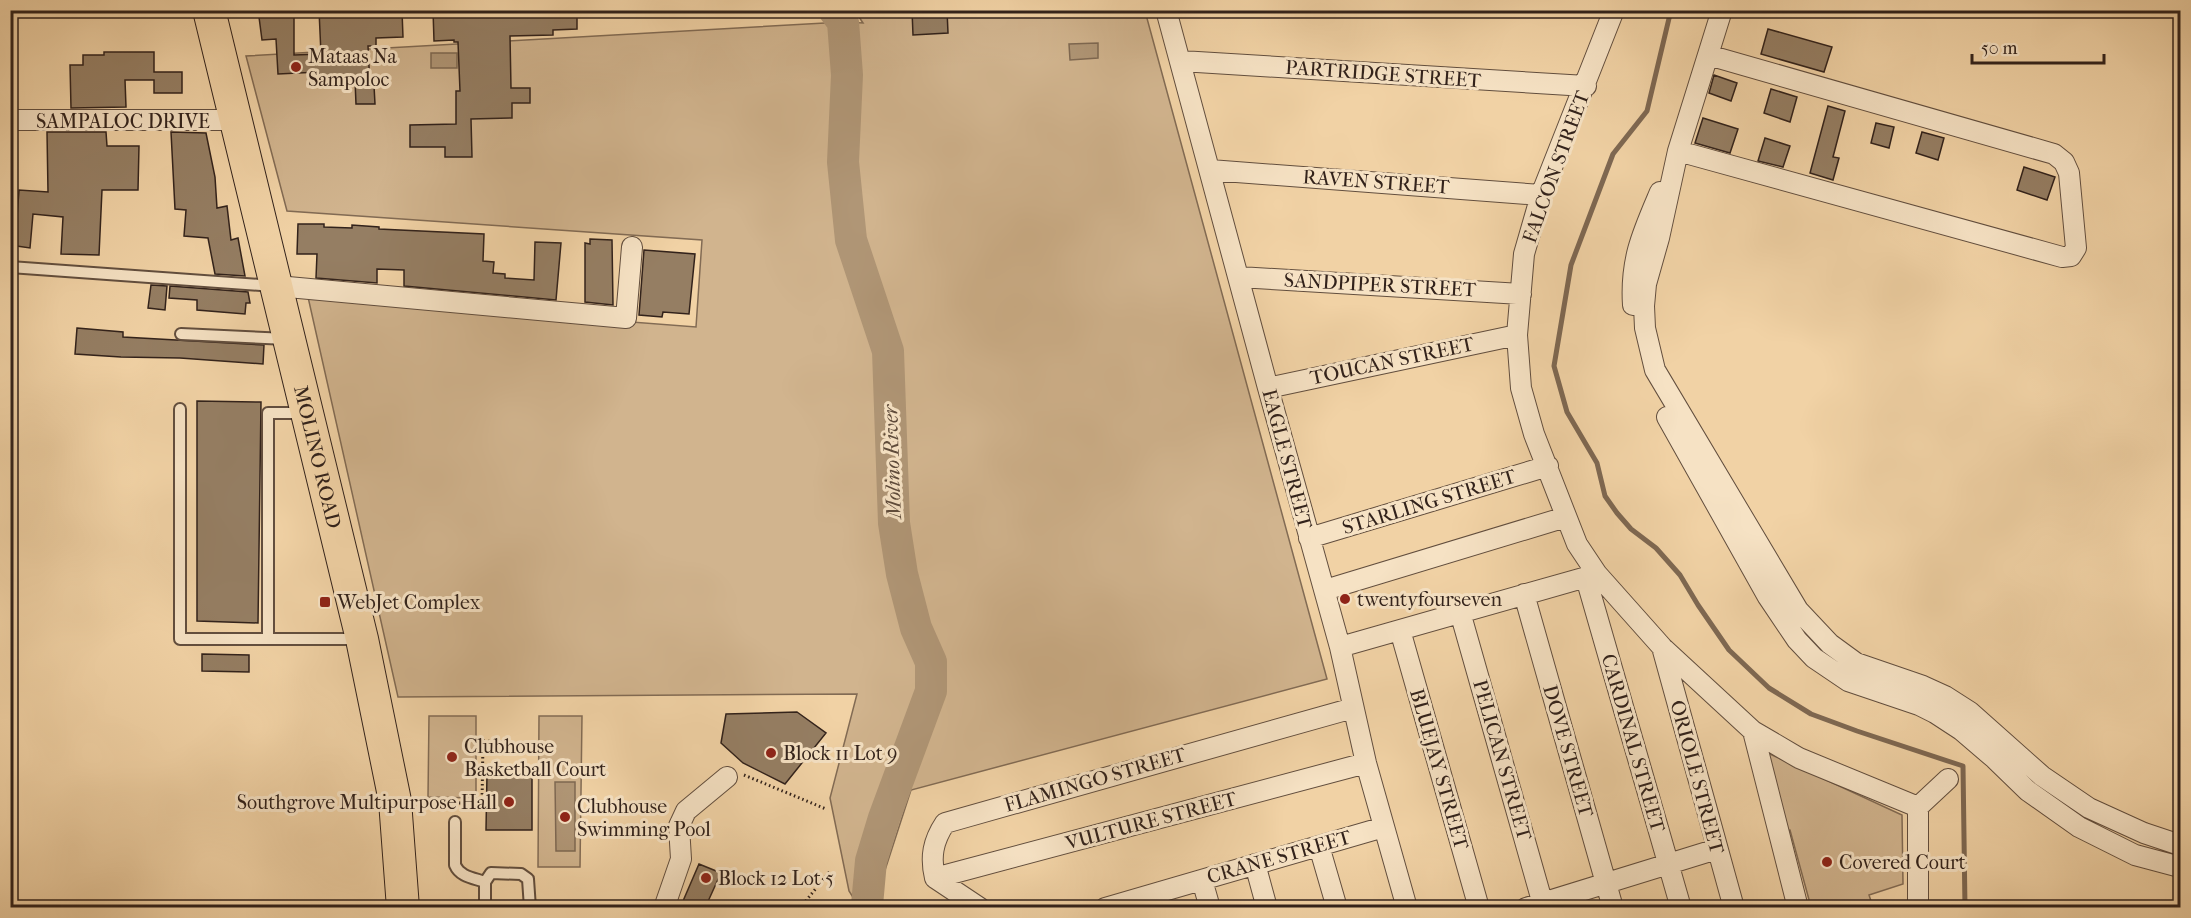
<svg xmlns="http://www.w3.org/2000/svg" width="2191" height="918" font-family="'IM FELL French Canon',serif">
	<rect width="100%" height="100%" fill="#f1d2a5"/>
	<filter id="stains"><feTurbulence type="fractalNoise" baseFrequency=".00333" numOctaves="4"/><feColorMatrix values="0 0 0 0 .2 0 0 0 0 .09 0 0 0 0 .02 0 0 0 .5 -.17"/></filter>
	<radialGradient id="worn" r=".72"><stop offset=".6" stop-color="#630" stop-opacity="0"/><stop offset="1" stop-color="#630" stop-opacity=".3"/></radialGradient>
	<path fill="#d1b48e" stroke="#826b54" stroke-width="1.5" d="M855,11H1145L1327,679L911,790L874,904L880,908L859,907L849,891L830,798L857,694L398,697L308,297L696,327L702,240L287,211L246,56L843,22L863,23Z
		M429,716H476V798L428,797Z
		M539,716H582L580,867H538Z
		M1759,749L1902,815L1903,884L1869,895L1873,907H1811L1790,830L1783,831Z"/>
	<path fill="#b09676" stroke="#7e6852" stroke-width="1.5" d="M1098,43V58L1070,60L1069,44Z
		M431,53H457V68H431Z
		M555,782H575V851H556Z"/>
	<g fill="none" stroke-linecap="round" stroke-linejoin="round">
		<path stroke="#7e6852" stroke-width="5" d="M1671,10L1647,111L1613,154L1571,265L1554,366L1567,412L1597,463L1605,496L1617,513L1631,529L1656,548L1680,575L1698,605L1729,650L1769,688L1811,714L1857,731L1963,766L1965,908"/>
		<path stroke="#b09676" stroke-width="32" d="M834,10L843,22L847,75L843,162L851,240L888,351L894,523L902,574L916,628L931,662V691L884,818L871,861L867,905L869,908"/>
	</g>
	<path fill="#957e63" stroke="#32221b" stroke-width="1.5" d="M319,10L402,11L403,37L376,38V46H368L370,86H374L375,104H356L355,80L319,82V72L278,74L276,39L262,40L259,17L294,15V55L321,54Z
		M433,10H577V29L553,30V35L510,36L511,88H530V103H512V118L471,119L472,157H445V147H410V125L456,124V91H460L458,42H454V40L434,41Z
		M912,10H947L948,33L913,35Z
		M1768,29L1832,47L1824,72L1761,54Z
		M104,52H154V72H182V93H154V80H125L126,107L71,108L70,65H83V55H104Z
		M1714,75L1737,83L1731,101L1709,93Z
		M1771,89L1797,97L1790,122L1764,113Z
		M1828,106L1845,111L1833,157L1839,158L1833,180L1810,173Z
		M1703,118L1738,129L1730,153L1695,143Z
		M1876,123L1894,127L1889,148L1871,143Z
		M47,132H106L107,146H139L138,190H102L99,255L61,254L63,217L33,214L30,248L10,245V216L17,217L19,190L48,192Z
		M171,132L206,133L215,177L217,208L227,206L231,240L238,238L245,276L215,274L208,238L184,236L186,210L175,209Z
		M1922,132L1944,138L1938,160L1916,153Z
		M1765,138L1790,146L1783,167L1758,161Z
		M2024,167L2055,177L2047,200L2017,190Z
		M298,224H324V227L352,228V225L379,227V229L484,234L483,261L494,262L493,273L505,274V278L534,280L535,242L561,243L556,300L404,286V270L377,269V283L316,278L317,254H297Z
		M590,239L612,240L613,305L585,302V243L590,244Z
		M644,250L695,254L689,314L663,312L662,317L639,315Z
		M151,285L167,286L165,310L148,308Z
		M170,286L248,292L250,303H246L245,314L197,310V300L169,298Z
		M77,328L123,332V337L264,345L263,364L180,358L121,357L75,354Z
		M197,401L261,402L258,623L197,621Z
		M202,654L249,655V672L202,671Z
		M797,712L826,733L785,784L743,763L721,743L726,714Z
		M487,774H532V830H486Z
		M699,864L721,873L715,886L705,908H680Z"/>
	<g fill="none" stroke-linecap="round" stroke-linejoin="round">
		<defs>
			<path id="service" d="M10,267L274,286
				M181,334L287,339
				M180,409V639H268
				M303,413H268V639H358
				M455,822V865C460,877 474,878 485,882
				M485,908V882L491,873L521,874L528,879L530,908"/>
			<path id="minor" d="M1166,10L1268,388L1340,647L1366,763L1407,908
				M1614,10L1541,195L1524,254L1517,335L1521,388L1534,434L1577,544L1597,574L1662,647L1753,731L1799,758L1918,807V908
				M1722,10L1678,151L1659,238L1646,284L1644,306L1645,328L1655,370L1798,610L1830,644L1856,663L1923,686L1945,696L1970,712L2042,776L2089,808L2144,833L2180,845
				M1181,61L1586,86
				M10,120H235
				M1678,151L2062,257L2071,256L2076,248L2069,173L2064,162L2054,154L1708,55
				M1210,170L1541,195
				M1239,277L1521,294
				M277,286L626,318L632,247
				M1633,305C1630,259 1643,232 1660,192
				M1268,388L1517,335
				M1667,417L1768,597L1797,640L1814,658L1848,681L1919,705L1935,713L1961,730L1995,759L2028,791L2079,827L2135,855L2180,867
				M1309,538L1548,466
				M1586,578L1681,908
				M1325,590L1566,517
				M1524,594L1613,908
				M1460,612L1544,908
				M1400,630L1479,908
				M1340,647L1597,574
				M1662,647L1734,908
				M1753,731L1798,908
				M1918,807L1948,779
				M1319,846L1337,908
				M1255,864L1267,908
				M935,878L1366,763
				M1202,880L1210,908
				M664,908L681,859L679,826L686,811L727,777
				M980,908L935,878C930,857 933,841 945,823L1353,708
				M1105,908L1384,827
				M1526,908L1717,849"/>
			<g id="primary">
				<path id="s1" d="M209,10L362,639L395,801L403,908"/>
			</g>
		</defs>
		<use href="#service" stroke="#624e3e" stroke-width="14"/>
		<use href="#minor" stroke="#624e3e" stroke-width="22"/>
		<use href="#primary" stroke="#32221b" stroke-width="34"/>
		<path stroke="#32221b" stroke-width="3" stroke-dasharray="1.5 3" stroke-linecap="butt" d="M744,775L826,809
			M455,808V803H482L483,741L507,742
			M800,908L831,870"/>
		<use href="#service" stroke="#f6e2c4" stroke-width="10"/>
		<use href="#minor" stroke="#f6e2c4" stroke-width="20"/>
		<use href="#primary" stroke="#f1d2a5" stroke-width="32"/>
	</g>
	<g fill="#8f2418" stroke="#f6e2c4" stroke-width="2">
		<circle cx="296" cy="67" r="6"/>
		<circle cx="1345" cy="599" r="6"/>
		<rect x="319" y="596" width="12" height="12" rx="3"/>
		<circle cx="771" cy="753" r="6"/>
		<circle cx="452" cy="757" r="6"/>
		<circle cx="509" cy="802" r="6"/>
		<circle cx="565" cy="817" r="6"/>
		<circle cx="1827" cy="862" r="6"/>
		<circle cx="706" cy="878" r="6"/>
	</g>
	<g text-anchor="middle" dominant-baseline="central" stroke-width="6" stroke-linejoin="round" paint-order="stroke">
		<g font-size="20" fill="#32221b" stroke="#f6e2c4" text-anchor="start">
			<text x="308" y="56">Mataas Na<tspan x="308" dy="23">Sampoloc</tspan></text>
			<text x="1357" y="599">twentyfourseven</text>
			<text x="337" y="602">WebJet Complex</text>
			<text x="464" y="746">Clubhouse<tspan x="464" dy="23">Basketball Court</tspan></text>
			<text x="783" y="753">Block 11 Lot 9</text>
			<text x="497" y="802" text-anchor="end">Southgrove Multipurpose Hall</text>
			<text x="577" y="806">Clubhouse<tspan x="577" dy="23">Swimming Pool</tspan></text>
			<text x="1839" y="862">Covered Court</text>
			<text x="718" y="878">Block 12 Lot 5</text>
		</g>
		<g font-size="20" fill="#32221b" stroke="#f6e2c4">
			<text transform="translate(1383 74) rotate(4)">PARTRIDGE STREET</text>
			<text x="123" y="121">SAMPALOC DRIVE</text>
			<text transform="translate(1556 167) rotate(-70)">FALCON STREET</text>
			<text transform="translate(1376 182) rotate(4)">RAVEN STREET</text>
			<text transform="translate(1380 285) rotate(3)">SANDPIPER STREET</text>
			<text transform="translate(1392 361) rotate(-12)">TOUCAN STREET</text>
			<text stroke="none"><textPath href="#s1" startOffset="460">MOLINO ROAD</textPath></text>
			<text transform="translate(1287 459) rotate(75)">EAGLE STREET</text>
			<text transform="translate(1429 502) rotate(-17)">STARLING STREET</text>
			<text transform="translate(1633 743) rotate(74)">CARDINAL STREET</text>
			<text transform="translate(1568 751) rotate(74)">DOVE STREET</text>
			<text transform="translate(1502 760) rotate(74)">PELICAN STREET</text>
			<text transform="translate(1439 769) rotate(74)">BLUEJAY STREET</text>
			<text transform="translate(1697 777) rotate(75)">ORIOLE STREET</text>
			<text transform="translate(1095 780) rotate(-16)">FLAMINGO STREET</text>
			<text transform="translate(1151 821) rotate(-15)">VULTURE STREET</text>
			<text transform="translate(1279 857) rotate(-16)">CRANE STREET</text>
		</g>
		<g font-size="21" font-style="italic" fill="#5e4b3b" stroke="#f6e2c4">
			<text transform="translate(892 462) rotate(-92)">Molino River</text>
		</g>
	</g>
	<rect width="2191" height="918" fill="none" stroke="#f1d2a5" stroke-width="36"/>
	<rect x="12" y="12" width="2167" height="894" fill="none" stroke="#32221b" stroke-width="3"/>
	<rect x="18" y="18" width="2155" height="882" fill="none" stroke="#32221b" stroke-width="1.5"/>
	<path d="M1972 54v9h132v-9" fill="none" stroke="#32221b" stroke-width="3"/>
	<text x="1981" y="54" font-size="18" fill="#32221b" stroke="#f6e2c4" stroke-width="4.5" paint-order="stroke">50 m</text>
	<rect width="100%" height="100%" filter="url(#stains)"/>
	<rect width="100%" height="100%" fill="url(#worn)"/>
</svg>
